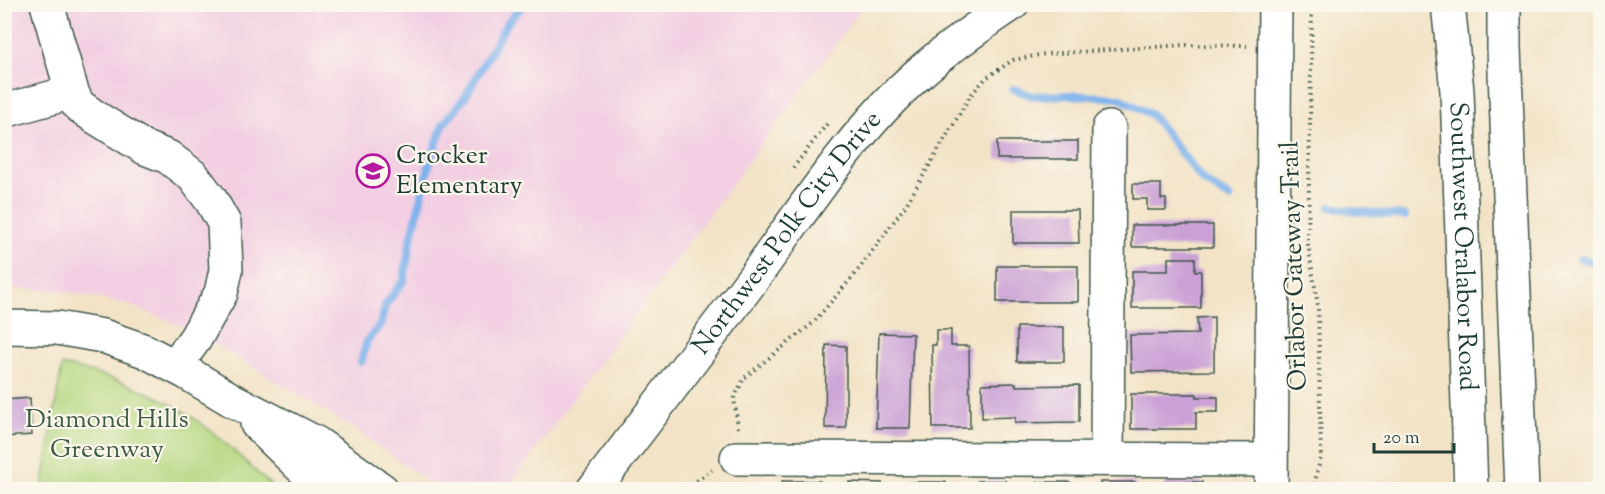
<svg xmlns="http://www.w3.org/2000/svg" width="1605" height="494" font-family="'Sorts Mill Goudy',serif">
	<rect width="100%" height="100%" fill="#fbf7ec"/>
	<filter id="ink" filterUnits="userSpaceOnUse"><feTurbulence type="fractalNoise" baseFrequency=".0167" numOctaves="2"/><feDisplacementMap in="SourceGraphic" scale="12" xChannelSelector="R" yChannelSelector="G"/><feConvolveMatrix kernelMatrix="1 2 1 2 8 2 1 2 1" color-interpolation-filters="sRGB"/></filter>
	<filter id="wash" filterUnits="userSpaceOnUse"><feTurbulence type="fractalNoise" baseFrequency=".008" numOctaves="4" result="noise"/><feDisplacementMap in="SourceGraphic" scale="24" xChannelSelector="R" yChannelSelector="G"/><feGaussianBlur stdDeviation="1.35" result="paint"/><feColorMatrix in="noise" values="0 0 0 0 0 0 0 0 0 0 0 0 0 0 0 0 0 1.4 0 .05"/><feComposite in="paint" operator="in"/></filter>
	<g filter="url(#wash)">
		<rect width="100%" height="100%" fill="#f2e3c6"/>
		<path fill="#f2cfe2" d="M4,5H864L506,490L438,489L352,427L191,330L129,305L64,291L5,288Z"/>
		<path fill="#b5d780" stroke="#6a8a5a" stroke-width="1.5" d="M62,365C113,376 161,393 202,424C228,443 251,468 275,489H42Z"/>
		<g fill="none" stroke-linecap="round" stroke-linejoin="round">
			<path stroke="#7eb2ec" stroke-width="8" d="M1013,89L1033,96L1071,95L1119,98L1152,115L1202,180L1230,198
				M1330,207L1354,211L1405,216
				M1580,259L1596,262
				M361,362L367,341L380,325L386,304L404,280L410,244L431,158L443,125L465,97L507,23L524,4
				M223,490L235,486"/>
		</g>
		<g id="blocks">
			<path fill="#caa0d6" d="M997,141H1078V159H997Z
				M1133,184H1161V199H1166V210H1147V199H1133Z
				M1013,210H1078L1079,243H1013Z
				M1132,225H1213V247H1132Z
				M1168,258H1195V271H1201V308H1132V271H1168Z
				M997,266H1078V302H997Z
				M1214,317V371L1131,372L1130,335L1198,334L1197,318Z
				M1017,327H1064V362H1017Z
				M936,330H951V346H969L970,428H933L932,345H936Z
				M879,333L913,334L910,428H876Z
				M826,345L846,346V428H825Z
				M1016,383V386L1079,385V422L1015,423V417L982,418V384Z
				M1131,394H1197V397H1218V412H1196V429H1131Z
				M30,398L32,435L4,437V400Z
				M782,481H820V490H782Z
				M978,481H1006V490H978Z
				M849,482L882,483V490H849Z
				M909,482H946V490H909Z
				M1038,482H1070V490H1038Z
				M1100,482H1135V490H1100Z
				M1165,482H1202V490H1165Z"/>
		</g>
	</g>
	<g filter="url(#ink)">
		<use href="#blocks" fill-opacity="0" stroke="#3f564a" stroke-width="1.5"/>
		<g fill="none" stroke-linecap="round" stroke-linejoin="round">
			<defs>
				<g id="minor">
					<path d="M47,4L72,92L78,105L95,117L145,148L168,157L193,176L211,200L224,223L226,270L221,293L195,339L175,366"/>
					<path d="M4,111L72,92"/>
					<path d="M4,327L57,328L103,336L145,351L187,373L232,400L316,443L382,490"/>
					<path d="M257,424L301,467L331,490"/>
					<path d="M737,458L1270,460"/>
					<path d="M1107,459L1109,128"/>
					<path id="s1" d="M593,490C648,419 701,348 755,276C805,207 853,132 917,75C947,48 979,26 1012,4"/>
					<path d="M1271,490L1275,4"/>
				</g>
				<g id="major">
					<path id="s2" d="M1448,4L1457,91L1471,490"/>
					<path d="M1504,4V48L1522,490"/>
				</g>
			</defs>
			<use href="#minor" stroke="#3f564a" stroke-width="36"/>
			<use href="#major" stroke="#3f564a" stroke-width="36"/>
			<path stroke="#3f564a" stroke-width="4" stroke-dasharray="1.5 4.5" stroke-linecap="butt" d="M1312,4L1308,244L1318,306L1321,456L1313,490
				M793,168L827,124
				M738,428L734,398L744,378L813,323L856,273L906,205L970,96L986,78L1013,60L1045,54L1185,45L1247,46
				M558,490L564,482
				M689,490L696,481L712,470"/>
			<use href="#minor" stroke="#fff" stroke-width="33"/>
			<use href="#major" stroke="#fff" stroke-width="33"/>
		</g>
	</g>
	<defs>
		<symbol id="school-ring" viewBox="-11 -11 22 22"><circle r="9.5" fill="#fbf7ec" stroke="#b5179e" stroke-width="1.5"/><path d="M0-5L7-2L0 1L-7-2ZM-4 1L0 2.5L4 1V4Q0 6-4 4Z" fill="#b5179e"/></symbol>
	</defs>
	<g fill-rule="evenodd">
		<use href="#school-ring" x="354" y="152" width="38" height="38"/>
	</g>
	<g text-anchor="middle" dominant-baseline="central" stroke-width="4.5" stroke-linejoin="round" paint-order="stroke">
		<g font-size="26" fill="#1f3d34" stroke="#fbf7ec" text-anchor="start">
			<text x="396" y="156">Crocker<tspan x="396" dy="30">Elementary</tspan></text>
		</g>
		<g font-size="26" fill="#1f3d34" stroke="#fbf7ec">
			<text stroke="none"><textPath href="#s1" startOffset="322">Northwest Polk City Drive</textPath></text>
			<text stroke="none"><textPath href="#s2" startOffset="243">Southwest Oralabor Road</textPath></text>
			<text transform="translate(1295 266) rotate(-92)">Orlabor Gateway Trail</text>
		</g>
		<g font-size="26" fill="#3d5c43" stroke="#fbf7ec">
			<text x="107" y="420">Diamond Hills<tspan x="107" dy="30">Greenway</tspan></text>
		</g>
	</g>
	<rect width="1605" height="494" fill="none" stroke="#fbf7ec" stroke-width="24"/>
	<path d="M1374 443v9h80v-9" fill="none" stroke="#1f3d34" stroke-width="3"/>
	<text x="1383" y="443" font-size="18" fill="#1f3d34" stroke="#fbf7ec" stroke-width="4.5" paint-order="stroke">20 m</text>
</svg>
